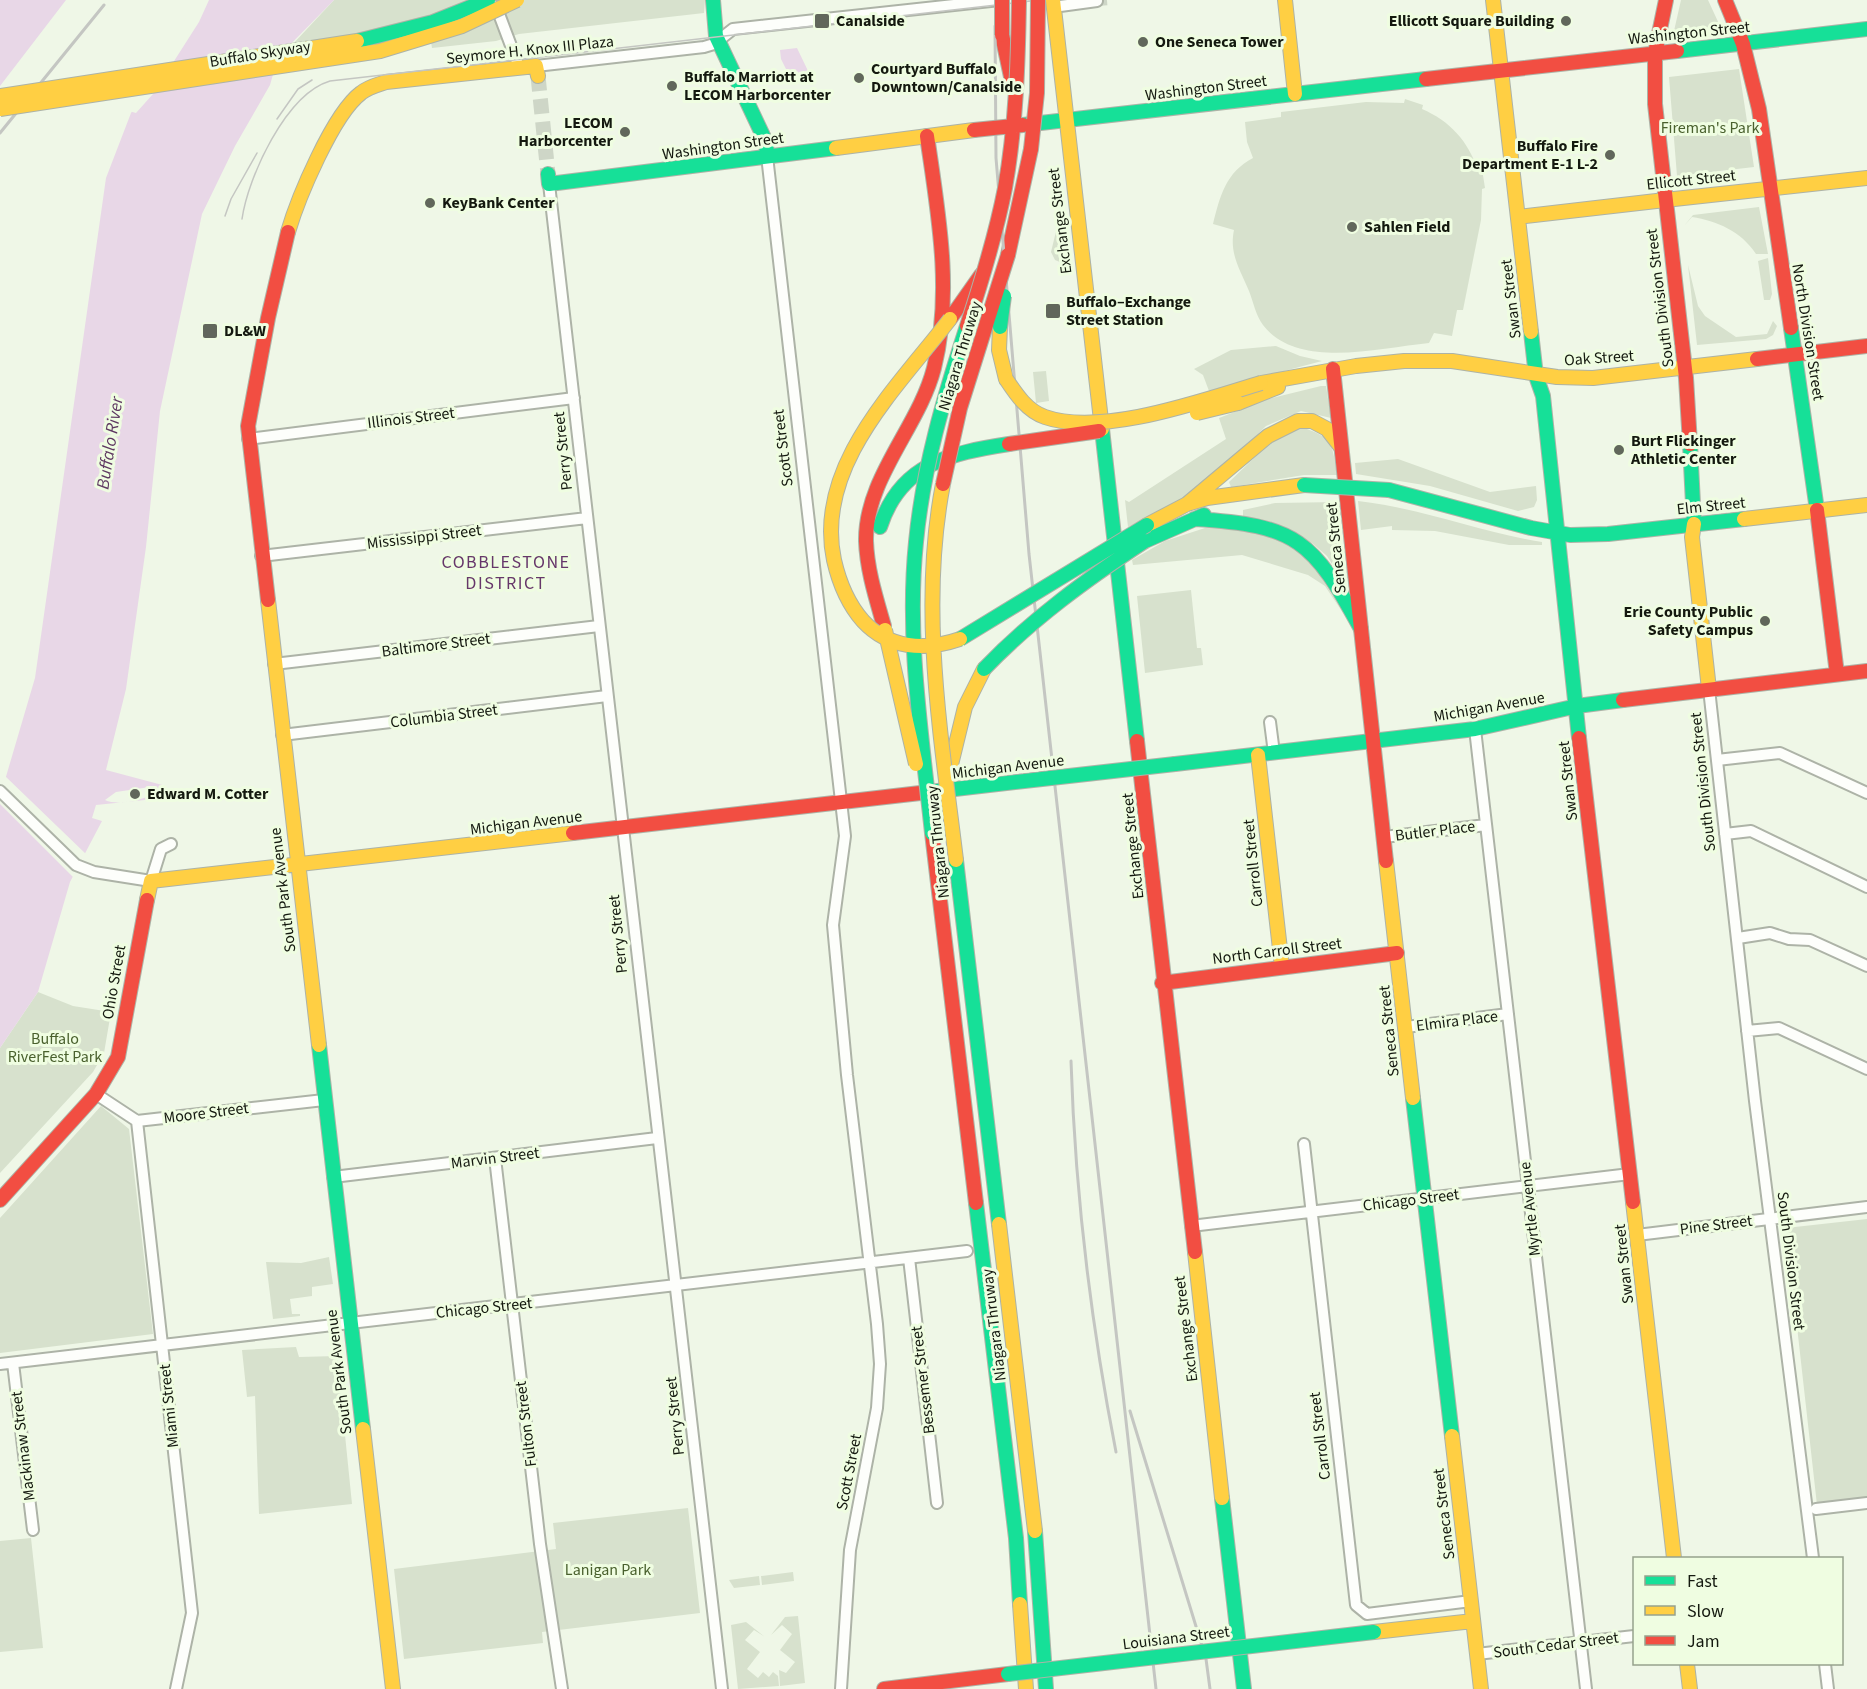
<svg xmlns="http://www.w3.org/2000/svg" width="1867" height="1689" font-family="'Source Sans 3',sans-serif">
	<rect width="100%" height="100%" fill="#eff7e7"/>
	<path fill="#d7e1cd" d="M334,0H705L704,13L519,34L496,41L432,48L428,24L292,45Z
		M1681,0H1708L1720,26L1674,31Z
		M1739,69L1754,167L1677,176L1669,77Z
		M1405,99L1423,105L1422,109C1450,121 1468,141 1478,170L1482,169L1485,188L1482,189L1481,220L1463,310H1457L1452,336L1434,333L1429,343C1379,348 1297,370 1263,325C1256,316 1253,301 1249,291C1240,269 1229,254 1234,230L1213,224C1220,196 1226,172 1253,158L1247,142L1245,122L1281,117V112L1366,102L1404,103Z
		M1759,207L1768,254H1756C1741,231 1717,221 1692,217L1684,226L1693,215Z
		M1061,211L1067,262V265L1055,260L1051,252Z
		M1768,258L1772,294L1770,300H1764L1758,261Z
		M1688,265L1698,306L1705,316L1736,337L1767,334L1773,321L1777,326L1773,335L1766,339L1697,345Z
		M1276,346L1300,356L1322,361L1209,391L1203,375L1194,369L1231,350Z
		M1046,371L1049,401L1036,403L1033,372Z
		M1321,386H1326L1331,418L1301,411L1266,426L1217,474L1188,497L1128,527L1125,500L1129,502L1226,439L1219,418L1268,399Z
		M1299,426C1333,438 1332,441 1337,475H1304L1231,487L1229,482L1276,437Z
		M1398,459L1490,492L1536,486L1537,500L1534,507L1518,511L1430,486L1356,474L1355,463Z
		M1358,501C1421,508 1479,532 1542,542V545H1509L1435,531L1392,530V526L1361,530Z
		M1339,502L1341,515L1336,521L1341,562L1347,569L1348,581L1344,583L1327,556L1312,543L1243,516V510L1275,503Z
		M1205,528L1253,529L1307,554L1343,613L1325,586L1308,575L1242,555L1133,565L1132,560L1165,541Z
		M1191,590L1197,648H1201L1203,665L1145,673L1137,596Z
		M38,992L73,1006L111,1012L104,1053L93,1072L0,1173V1048Z
		M101,1106L129,1129L153,1334L0,1353V1218Z
		M1867,1219V1499L1817,1505L1786,1228Z
		M329,1257L333,1284L312,1287V1296L290,1299L292,1314H300V1316L273,1319L266,1262L301,1263Z
		M296,1347L299,1357L337,1356L352,1504L259,1514L255,1396L247,1397L242,1350Z
		M688,1508L700,1613L542,1632L543,1643L404,1659L394,1569L556,1549L553,1523Z
		M31,1538L43,1648L0,1652V1541Z
		M793,1572L794,1581L762,1585L761,1576Z
		M759,1576L760,1585L734,1588L729,1580Z
		M798,1616L805,1683L780,1686L779,1670L786,1673L795,1662L780,1650L792,1634L782,1625L771,1635L785,1617Z
		M746,1622L765,1637L754,1630L745,1640L760,1652L747,1669L758,1678L763,1672L769,1677L773,1672L778,1676L779,1686L738,1689L731,1625Z"/>
	<path fill="#e8d7e7" fill-rule="evenodd" d="M0,0H76L0,94Z
		M200,0H334L278,57L270,85L235,146L202,214L160,411L146,547L126,689L106,770L166,786L164,798L96,805L92,818L102,821L70,882L38,992L0,1048V797L35,678L106,178L131,113ZM150,787L155,790V794C141,800 118,806 105,800L116,792Z
		M797,48L809,73L792,81L781,59L780,50Z"/>
	<path fill="#eff7e7" d="M66,0H79L0,97V86Z
		M197,0H209L199,22L153,94L136,113L129,111Z
		M4,775L87,855L75,879L0,804V787Z"/>
	<g fill="none" stroke-linecap="round" stroke-linejoin="round">
		<path stroke="#ced6c7" stroke-width="10" stroke-dasharray="10 5" stroke-linecap="butt" d="M1097,1L1109,0"/>
		<path stroke="#ced6c7" stroke-width="15" stroke-dasharray="15 8" stroke-linecap="butt" d="M538,76L548,174"/>
		<defs>
			<path id="street" d="M496,6L519,67
				M1053,7L1097,1
				M536,66L704,47L714,44L733,29L1000,0
				M767,156L845,836L833,925L847,1075L877,1324L880,1364L877,1408L850,1550L841,1689
				M549,184L722,1689
				M248,439L574,398
				M261,556L587,518
				M274,664L599,626
				M1709,689L1755,1101L1813,1558
				M1270,722L1274,753
				M1475,729L1586,1689
				M282,735L607,696
				M1717,760L1780,753L1867,793
				M0,791L76,865L94,872L151,881L161,849L171,844
				M1725,834L1751,831L1867,887
				M1384,837L1486,825
				M1738,938L1770,933L1789,939L1810,940L1867,966
				M1406,1027L1508,1014
				M1747,1031L1779,1028L1867,1069
				M96,1094L137,1121L324,1100
				M137,1121L192,1613L176,1689
				M1304,1144L1356,1605L1367,1614L1471,1601
				M495,1158L540,1544L562,1689
				M333,1177L657,1138
				M1191,1226L1630,1174
				M1637,1235L1867,1207
				M909,1258L937,1503
				M13,1363L33,1530
				M0,1364L967,1251
				M1816,1509L1867,1503
				M1477,1654L1634,1636
				M1825,1664L1828,1689"/>
			<path id="fast" d="M713,0L716,36L766,142L767,156
				M1677,51L1867,29
				M1023,125L1426,79
				M548,174L549,184L836,148
				M1791,328L1817,510
				M1531,332L1536,376L1543,396L1579,738
				M1102,429L1137,741
				M1690,444L1694,524
				M1389,490L1531,528L1570,535L1608,534L1744,519
				M1194,519C1297,525 1313,540 1361,629
				M880,527C900,464 950,453 1009,444
				M1145,541L1204,515
				M1175,764L1475,729L1577,706L1623,700
				M929,792L1051,778
				M956,860L999,1224
				M319,1045L363,1429
				M1413,1098L1452,1436
				M976,1203L1016,1538L1020,1604
				M1222,1498L1244,1689
				M1035,1531L1046,1689"/>
			<path id="slow" d="M1053,0L1102,429
				M1285,0L1295,94
				M1493,0L1531,332
				M836,148L974,130
				M1665,200L1867,178
				M1518,217L1665,200
				M288,232C298,198 333,114 361,93C368,87 377,85 386,82L536,66L538,76
				M1000,327L999,350L1006,379
				M1261,383L1356,366L1404,361H1452L1557,377L1593,378L1757,359
				M1238,403L1278,387
				M1187,504L1268,436L1298,421H1312L1327,429L1341,447
				M1744,519L1867,505
				M1694,524L1692,537L1709,689
				M1147,525L1187,504L1207,498L1304,485
				M268,600L319,1045
				M1258,755L1282,967
				M948,777L965,707L984,669
				M1386,861L1413,1098
				M147,900L151,881L573,833
				M1633,1202L1674,1558
				M999,1224L1035,1531
				M1195,1252L1222,1498
				M363,1429L393,1689
				M1452,1436L1481,1689
				M1020,1604L1026,1689
				M1374,1632L1473,1621
				M1687,1664L1690,1689"/>
			<path id="jam" d="M1666,0L1655,53V104L1686,378L1690,444
				M1725,0L1743,44L1759,109L1791,328
				M1002,35L1013,86
				M1426,79L1677,51
				M1008,255L1031,149
				M950,319L981,275
				M1757,359L1867,346
				M1333,369L1386,861
				M1817,510L1837,674
				M268,600L248,426L268,318L288,232
				M884,626C876,598 867,570 866,541C865,478 919,427 934,368C953,292 938,212 927,136
				M1623,700L1867,671
				M1579,738L1633,1202
				M1137,741L1195,1252
				M573,833L929,792
				M932,833L976,1203
				M1162,983L1397,953
				M0,1200L96,1094L118,1057L147,900
				M884,1689L1008,1674
				M899,1689L904,1687"/>
		</defs>
		<use href="#street" stroke="#adb3a7" stroke-width="14"/>
		<use href="#fast" stroke="#adb3a7" stroke-width="16"/>
		<use href="#slow" stroke="#adb3a7" stroke-width="16"/>
		<use href="#jam" stroke="#adb3a7" stroke-width="16"/>
		<use href="#street" stroke="#fdfefb" stroke-width="10"/>
		<use href="#fast" stroke="#16e098" stroke-width="14"/>
		<use href="#slow" stroke="#ffcf43" stroke-width="14"/>
		<use href="#jam" stroke="#f24e42" stroke-width="14"/>
		<path stroke="#c4c6c2" stroke-width="1.5" d="M277,119L298,89L312,80
			M225,216L231,199L257,153
			M242,219C248,177 286,94 330,81L1039,0"/>
		<path stroke="#c4c6c2" stroke-width="3" d="M995,26L996,158L1029,554L1156,1689
			M0,133L104,5
			M1071,1061C1075,1191 1091,1324 1116,1452
			M1130,1411L1206,1659L1210,1689"/>
		<defs>
			<path id="fast-bridge" d="M357,41L433,22L488,0
				M1000,327L1004,296
				M1304,485L1389,490
				M960,639L1147,525
				M984,669C1032,619 1087,579 1145,541
				M1051,778L1175,764
				M932,833C922,737 906,639 916,542C923,468 944,397 967,326
				M1008,1674L1374,1632"/>
			<path id="slow-bridge" d="M0,96L357,41
				M0,109L380,51L462,26L517,0
				M950,319C897,388 814,466 834,560C839,582 848,604 863,621C889,649 925,651 960,639
				M1006,379C1016,394 1027,411 1045,417C1102,437 1204,400 1261,383
				M1197,413L1238,403
				M943,484C919,608 941,736 956,860
				M885,630L916,764"/>
			<path id="jam-bridge" d="M1002,0V35
				M974,130L1023,125
				M1031,149L1037,93L1038,0
				M967,326C982,280 996,235 1005,188C1016,126 1018,63 1019,0
				M1009,444L1099,431
				M943,484L960,408L1008,255"/>
		</defs>
		<use href="#fast-bridge" stroke="#adb3a7" stroke-width="16" stroke-linecap="butt"/>
		<use href="#slow-bridge" stroke="#adb3a7" stroke-width="16" stroke-linecap="butt"/>
		<use href="#jam-bridge" stroke="#adb3a7" stroke-width="16" stroke-linecap="butt"/>
		<use href="#fast-bridge" stroke="#16e098" stroke-width="14"/>
		<use href="#slow-bridge" stroke="#ffcf43" stroke-width="14"/>
		<use href="#jam-bridge" stroke="#f24e42" stroke-width="14"/>
	</g>
	<g fill="#61675b" stroke="#effde1" stroke-width="2">
		<rect x="814" y="13" width="16" height="16" rx="3"/>
		<circle cx="1566" cy="21" r="6"/>
		<circle cx="1143" cy="42" r="6"/>
		<circle cx="859" cy="78" r="6"/>
		<circle cx="672" cy="86" r="6"/>
		<circle cx="625" cy="132" r="6"/>
		<circle cx="1610" cy="155" r="6"/>
		<circle cx="430" cy="203" r="6"/>
		<circle cx="1352" cy="227" r="6"/>
		<rect x="1045" y="303" width="16" height="16" rx="3"/>
		<rect x="202" y="323" width="16" height="16" rx="3"/>
		<circle cx="1619" cy="450" r="6"/>
		<circle cx="1765" cy="621" r="6"/>
		<circle cx="135" cy="794" r="6"/>
	</g>
	<g text-anchor="middle" dominant-baseline="central" stroke-width="6" stroke-linejoin="round" paint-order="stroke">
		<g font-size="16" font-weight="bold" fill="#14190f" stroke="#effde1" text-anchor="start">
			<text x="836" y="21">Canalside</text>
			<text x="1554" y="21" text-anchor="end">Ellicott Square Building</text>
			<text x="1155" y="42">One Seneca Tower</text>
			<text x="871" y="69">Courtyard Buffalo<tspan x="871" dy="18">Downtown/Canalside</tspan></text>
			<text x="684" y="77">Buffalo Marriott at<tspan x="684" dy="18">LECOM Harborcenter</tspan></text>
			<text x="613" y="123" text-anchor="end">LECOM<tspan x="613" dy="18">Harborcenter</tspan></text>
			<text x="1598" y="146" text-anchor="end">Buffalo Fire<tspan x="1598" dy="18">Department E-1 L-2</tspan></text>
			<text x="442" y="203">KeyBank Center</text>
			<text x="1364" y="227">Sahlen Field</text>
			<text x="1066" y="302">Buffalo–Exchange<tspan x="1066" dy="18">Street Station</tspan></text>
			<text x="224" y="331">DL&amp;W</text>
			<text x="1631" y="441">Burt Flickinger<tspan x="1631" dy="18">Athletic Center</tspan></text>
			<text x="1753" y="612" text-anchor="end">Erie County Public<tspan x="1753" dy="18">Safety Campus</tspan></text>
			<text x="147" y="794">Edward M. Cotter</text>
		</g>
		<g font-size="16" fill="#14190f" stroke="#effde1">
			<text transform="translate(1689 33) rotate(-6)">Washington Street</text>
			<text transform="translate(530 50) rotate(-6)">Seymore H. Knox III Plaza</text>
			<text transform="translate(260 54) rotate(-9)">Buffalo Skyway</text>
			<text transform="translate(1206 88) rotate(-7)">Washington Street</text>
			<text transform="translate(723 146) rotate(-8)">Washington Street</text>
			<text transform="translate(1691 180) rotate(-6)">Ellicott Street</text>
			<text transform="translate(1060 221) rotate(-97)">Exchange Street</text>
			<text transform="translate(1660 298) rotate(-97)">South Division Street</text>
			<text transform="translate(1511 299) rotate(-97)">Swan Street</text>
			<text transform="translate(1808 332) rotate(81)">North Division Street</text>
			<text transform="translate(960 356) rotate(-73)">Niagara Thruway</text>
			<text transform="translate(1599 358) rotate(-4)">Oak Street</text>
			<text transform="translate(411 418) rotate(-7)">Illinois Street</text>
			<text transform="translate(783 448) rotate(-97)">Scott Street</text>
			<text transform="translate(563 451) rotate(-96)">Perry Street</text>
			<text transform="translate(1711 506) rotate(-6)">Elm Street</text>
			<text transform="translate(424 537) rotate(-7)">Mississippi Street</text>
			<text transform="translate(1336 548) rotate(-96)">Seneca Street</text>
			<text transform="translate(436 645) rotate(-7)">Baltimore Street</text>
			<text transform="translate(1489 707) rotate(-10)">Michigan Avenue</text>
			<text transform="translate(444 716) rotate(-7)">Columbia Street</text>
			<text transform="translate(1008 767) rotate(-7)">Michigan Avenue</text>
			<text transform="translate(1568 781) rotate(-96)">Swan Street</text>
			<text transform="translate(1703 782) rotate(-96)">South Division Street</text>
			<text transform="translate(526 823) rotate(-7)">Michigan Avenue</text>
			<text transform="translate(1435 831) rotate(-7)">Butler Place</text>
			<text transform="translate(938 842) rotate(-96)">Niagara Thruway</text>
			<text transform="translate(1133 846) rotate(-96)">Exchange Street</text>
			<text transform="translate(1253 863) rotate(-96)">Carroll Street</text>
			<text transform="translate(283 890) rotate(-97)">South Park Avenue</text>
			<text transform="translate(618 934) rotate(-96)">Perry Street</text>
			<text transform="translate(1277 951) rotate(-7)">North Carroll Street</text>
			<text transform="translate(114 982) rotate(-80)">Ohio Street</text>
			<text transform="translate(1457 1021) rotate(-7)">Elmira Place</text>
			<text transform="translate(1389 1031) rotate(-96)">Seneca Street</text>
			<text transform="translate(206 1113) rotate(-7)">Moore Street</text>
			<text transform="translate(495 1158) rotate(-7)">Marvin Street</text>
			<text transform="translate(1411 1200) rotate(-7)">Chicago Street</text>
			<text transform="translate(1530 1209) rotate(-96)">Myrtle Avenue</text>
			<text transform="translate(1716 1225) rotate(-7)">Pine Street</text>
			<text transform="translate(1791 1261) rotate(83)">South Division Street</text>
			<text transform="translate(1624 1264) rotate(-96)">Swan Street</text>
			<text transform="translate(484 1308) rotate(-6)">Chicago Street</text>
			<text transform="translate(994 1325) rotate(-97)">Niagara Thruway</text>
			<text transform="translate(1186 1329) rotate(-97)">Exchange Street</text>
			<text transform="translate(339 1372) rotate(-97)">South Park Avenue</text>
			<text transform="translate(923 1380) rotate(-97)">Bessemer Street</text>
			<text transform="translate(169 1406) rotate(-96)">Miami Street</text>
			<text transform="translate(675 1416) rotate(-96)">Perry Street</text>
			<text transform="translate(526 1424) rotate(-97)">Fulton Street</text>
			<text transform="translate(1320 1436) rotate(-97)">Carroll Street</text>
			<text transform="translate(23 1446) rotate(-97)">Mackinaw Street</text>
			<text transform="translate(849 1472) rotate(-79)">Scott Street</text>
			<text transform="translate(1444 1514) rotate(-97)">Seneca Street</text>
			<text transform="translate(1176 1638) rotate(-7)">Louisiana Street</text>
			<text transform="translate(1556 1645) rotate(-7)">South Cedar Street</text>
		</g>
		<g font-size="16" fill="#49602d" stroke="#effde1">
			<text x="1710" y="128">Fireman's Park</text>
			<text x="55" y="1039">Buffalo<tspan x="55" dy="18">RiverFest Park</tspan></text>
			<text x="608" y="1570">Lanigan Park</text>
		</g>
		<g font-size="18" font-style="italic" fill="#5f3962" stroke="#effde1">
			<text transform="translate(110 443) rotate(-81)">Buffalo River</text>
		</g>
		<g font-size="18" letter-spacing="1.5" fill="#66376a" stroke="#effde1">
			<text x="506" y="562">COBBLESTONE<tspan x="506" dy="21">DISTRICT</tspan></text>
		</g>
	</g>
	<rect x="1633" y="1557" width="210" height="108" fill="#effde1" stroke="#97a28d" stroke-width="1.5"/>
	<rect x="1645" y="1576" width="30" height="9" fill="#16e098" stroke="#97a28d" stroke-width="1.5"/>
	<text x="1687" y="1587" font-size="18" fill="#14190f">Fast</text>
	<rect x="1645" y="1606" width="30" height="9" fill="#ffcf43" stroke="#97a28d" stroke-width="1.5"/>
	<text x="1687" y="1617" font-size="18" fill="#14190f">Slow</text>
	<rect x="1645" y="1636" width="30" height="9" fill="#f24e42" stroke="#97a28d" stroke-width="1.5"/>
	<text x="1687" y="1647" font-size="18" fill="#14190f">Jam</text>
</svg>
